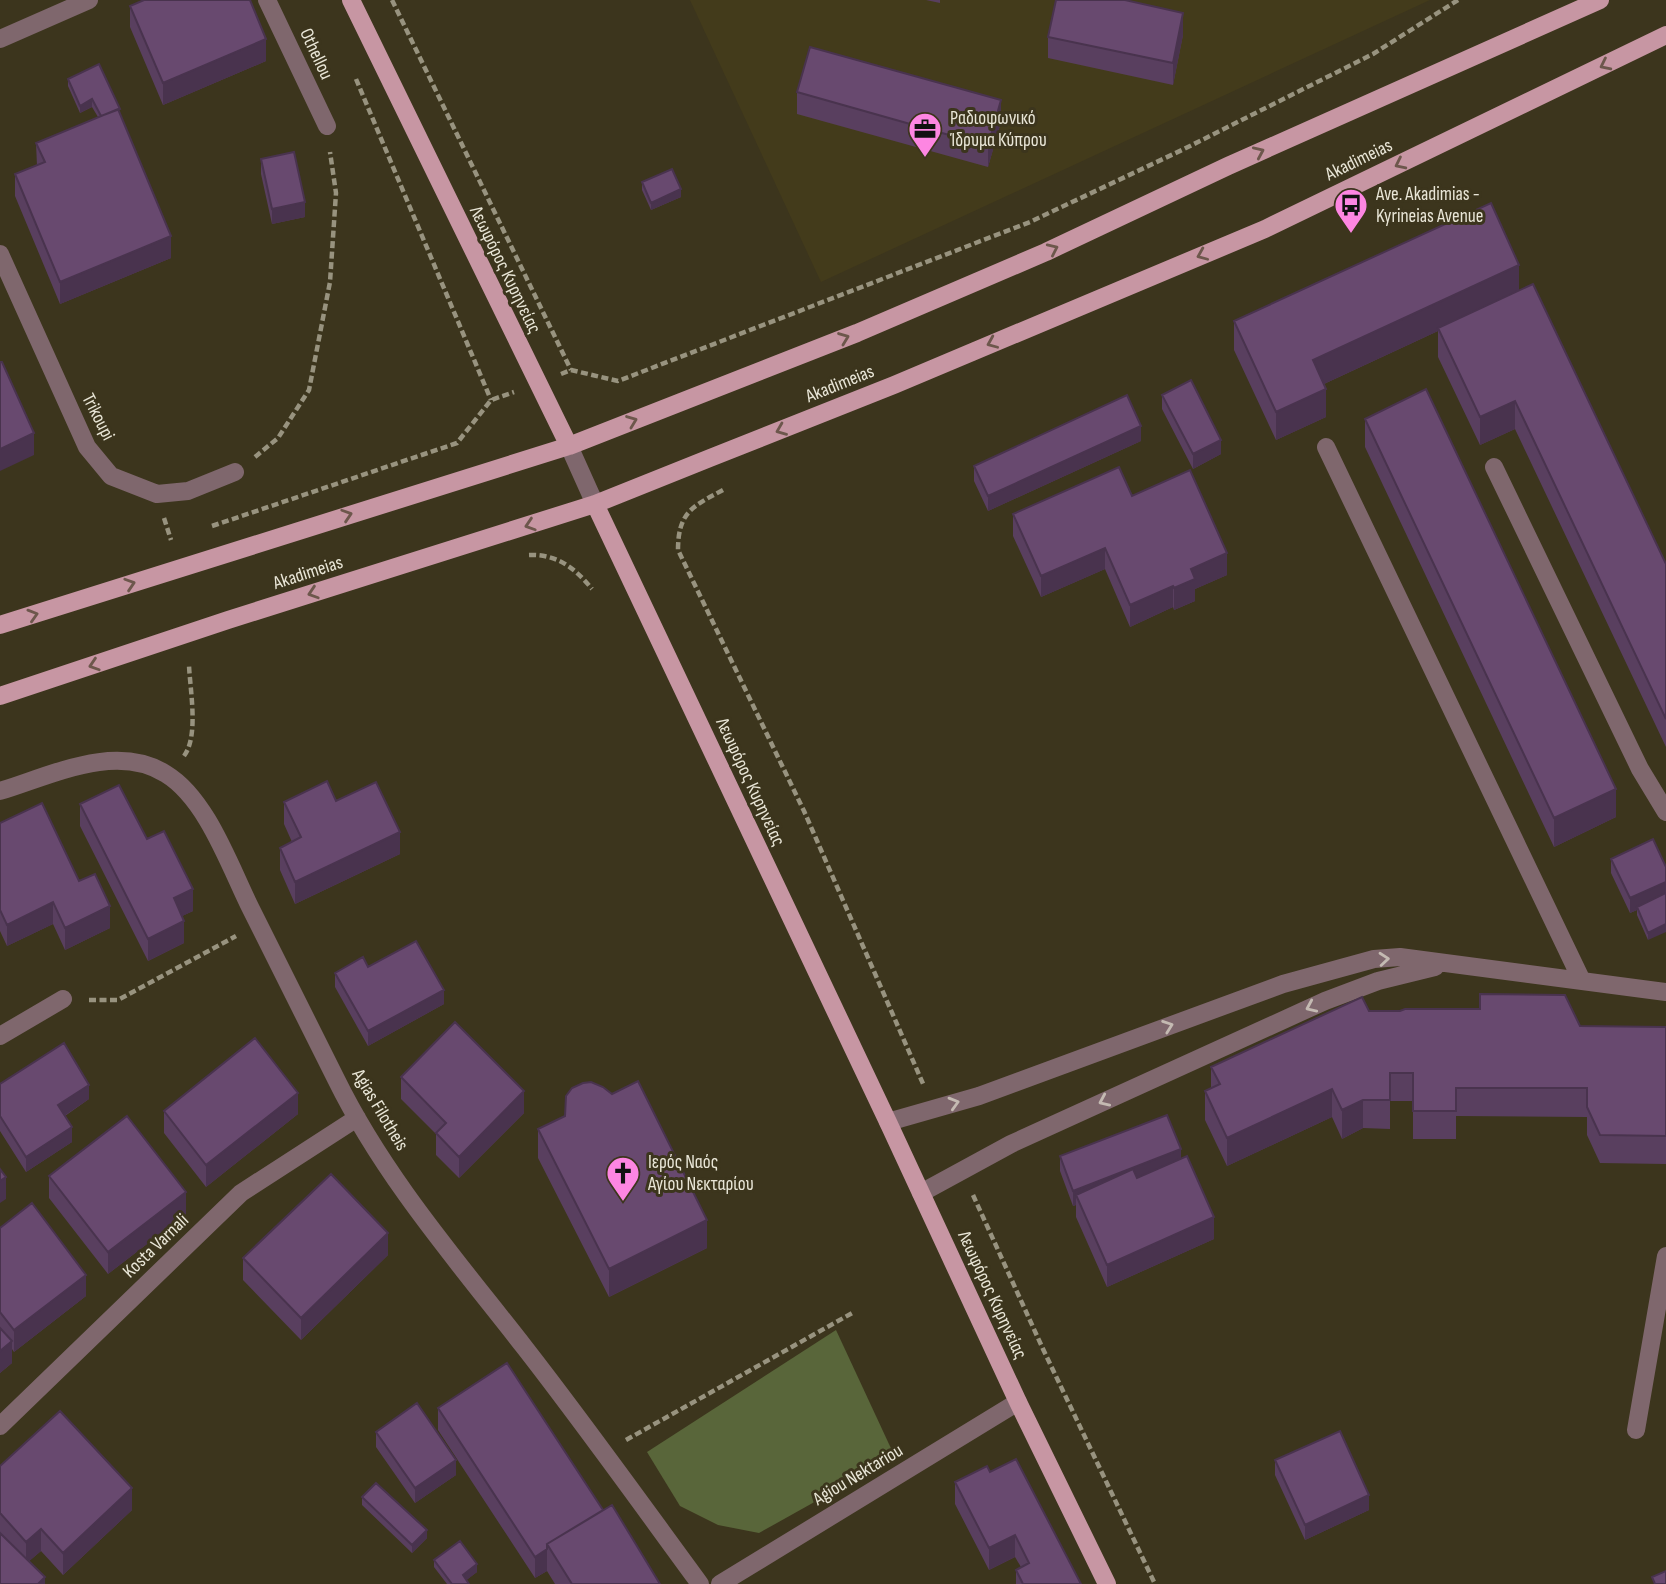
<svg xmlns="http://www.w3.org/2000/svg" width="1666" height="1584" font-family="'Sofia Sans Condensed',sans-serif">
	<rect width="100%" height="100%" fill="#3c351d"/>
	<path fill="#433b1b" d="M690,0H1430L821,282Z"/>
	<path fill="#59663a" d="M836,1330L895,1457L759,1533L718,1525L680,1506L647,1452Z"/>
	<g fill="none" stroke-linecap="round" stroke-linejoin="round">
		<path stroke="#98937f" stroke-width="4.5" stroke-dasharray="7 3.5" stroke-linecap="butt" d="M392,0L571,370
			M356,79L491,400
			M561,374L571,370L618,381L1030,222L1182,150L1373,54L1458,0
			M255,457L278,438L309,390L330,282L336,193L330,152
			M723,490C693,506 678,512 678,550L804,811L924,1086
			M164,518L171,540
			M212,526L457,443L491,400L514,392
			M529,555C557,554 575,568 592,589
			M184,756C199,736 190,690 189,665
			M89,1000H118L236,936
			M973,1195L1043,1349L1155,1584
			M626,1440L854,1312"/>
		<path stroke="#7f676d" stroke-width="18" d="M267,0L327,126
			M0,39L89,0
			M0,254L87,447L111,476L157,494L188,491L235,472
			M569,446L595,504
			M1326,447L1582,981
			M1494,467L1640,769L1666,812
			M0,791C50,776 116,742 166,774C207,799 230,867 251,909C279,966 308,1022 336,1079C384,1177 458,1262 525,1348C585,1425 642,1505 700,1584
			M0,1036L63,999
			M888,1122L979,1096L1283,984L1374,959L1400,957L1666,992
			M921,1193L1011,1144L1325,1001L1378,981L1435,967
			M0,1426L241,1193L357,1118
			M1636,1430L1666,1256
			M720,1584L1018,1402"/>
		<path stroke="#c796a3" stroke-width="18" d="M351,0L569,446
			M595,504L888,1122L1018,1402L1107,1584
			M0,625L569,446L857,333L1046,252L1228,166L1600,0
			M0,696L228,620L595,504L710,458L894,385L1265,229L1666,35"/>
	</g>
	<path fill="#593f5f" d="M926,0H940V3Z
		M130,6L266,61L163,105L130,27Z
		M1183,35L1173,85L1048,58V37Z
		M68,79L120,113L171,258L60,304L15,196V174L37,166L36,143L98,117L92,107L80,113L68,86Z
		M797,92L1001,122L988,167L797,114Z
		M261,159L305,217L272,224L261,174Z
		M642,182L681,197L651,210L642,190Z
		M1519,290L1666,564V747L1515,429L1480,445L1438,357V331L1324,384L1326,417L1276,440L1234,350V321Z
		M1162,395L1221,454L1193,469L1162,409Z
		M1365,419L1616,817L1554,847L1365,447Z
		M1141,441L988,511L974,481V466Z
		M1132,496L1227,575L1195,589V601L1174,610L1173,607L1130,627L1105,569L1041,597L1013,536V514Z
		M336,801L400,854L295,904L280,870V848L292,842L284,824V802Z
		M80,804L147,839L193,911L182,916L184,943L148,961L80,826Z
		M0,823L79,881L110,928L65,950L53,924L7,946L0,931Z
		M1611,859L1666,867L1648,940L1637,915V910L1630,913L1611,873Z
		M368,967L444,1004L368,1046L335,987V973Z
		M1369,1011L1580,1026L1666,1027V1164L1600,1163L1587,1135V1117L1456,1116V1139H1413V1101H1390V1129L1363,1128L1342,1139L1332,1117L1227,1166L1205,1120V1091L1211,1088V1067Z
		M401,1077L524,1113L459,1178L436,1155V1134L401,1099Z
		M0,1084L89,1099L65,1116L72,1142L26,1172L0,1131Z
		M164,1111L298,1114L206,1187L164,1133Z
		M538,1129L707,1248L609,1297L538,1158Z
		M1060,1156L1181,1158L1214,1239L1107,1287L1076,1217V1205L1073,1206L1060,1171Z
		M49,1176L186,1214L108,1274L49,1198Z
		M0,1228L86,1296L14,1352L12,1349V1363L0,1373Z
		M388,1255L301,1340L243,1280V1258Z
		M438,1408L603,1510L660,1584H555L547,1571L535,1578L438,1430Z
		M376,1432L456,1475L415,1503L376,1447Z
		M1275,1460L1369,1510L1305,1540L1275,1475Z
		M0,1466L132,1510L63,1575L41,1551L29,1561L45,1584H0Z
		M990,1472L1081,1584H1016V1570L1021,1567L1015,1557L989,1570L955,1504V1482Z
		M362,1497L427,1538L412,1553L362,1505Z
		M434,1560L477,1572L466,1580L469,1584H447L434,1567Z"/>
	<path fill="#49334e" d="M1183,13V35L1173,85V63Z
		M266,39V61L163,105V83Z
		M92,99V107L80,113V106Z
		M1001,100V122L988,167V146Z
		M681,189V197L651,210V203Z
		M305,202V217L272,224V209Z
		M171,236V258L60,304V282Z
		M1519,265V293L1438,328V331L1313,389V360Z
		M1326,389V417L1276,440V412Z
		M1515,401V429L1480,445V417Z
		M1141,426V441L988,511V496Z
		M34,433V455L0,471V449Z
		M1221,440V454L1193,469V454Z
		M1105,548V569L1041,597V576Z
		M1227,553V575L1195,589V601L1174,610V588L1191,569Z
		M1173,586V607L1130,627V605Z
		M1616,789V817L1554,847V818Z
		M400,832V854L295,904V882Z
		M1666,882V897L1637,907V910L1630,913V898Z
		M193,889V911L174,920V898Z
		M53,902V924L7,946V925Z
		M110,906V928L65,950V928Z
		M184,921V943L148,961V939Z
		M1666,924V932L1648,940V933Z
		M444,990V1004L368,1046V1031Z
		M89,1085V1099L58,1120V1105Z
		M1332,1089V1117L1227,1166V1138Z
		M524,1091V1113L459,1178V1157Z
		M298,1093V1114L206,1187V1165Z
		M1363,1100V1128L1342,1139V1110Z
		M72,1127V1142L26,1172V1157Z
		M1181,1149V1164L1080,1203L1076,1195V1205L1073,1206V1191Z
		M6,1177V1199L0,1203V1181Z
		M186,1192V1214L108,1274V1252Z
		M1214,1217V1239L1107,1287V1265Z
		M707,1220V1248L609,1297V1269Z
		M388,1233V1255L301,1340V1318Z
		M86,1275V1296L14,1352V1330Z
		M12,1341V1363L0,1373V1351Z
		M456,1460V1475L415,1503V1488Z
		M132,1488V1510L63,1575V1553Z
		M1369,1495V1510L1305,1540V1525Z
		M41,1529V1551L26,1564V1542Z
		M427,1530V1538L412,1553V1545Z
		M1015,1535V1557L989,1570V1548Z
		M547,1549V1571L535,1578V1557Z
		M477,1564V1572L463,1583V1575Z
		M45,1577V1584H38Z"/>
	<path fill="#68496f" stroke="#49334e" stroke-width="2" d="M144,0H250L266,39L163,83L130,6Z
		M1056,0H1125L1183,13L1173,63L1048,37Z
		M810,47L1001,100L988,146L797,92Z
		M99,64L120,109L101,116L92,99L80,106L68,79Z
		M118,109L171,236L60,282L15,174L45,162L36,143Z
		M294,152L305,202L272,209L261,159Z
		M672,169L681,189L651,203L642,182Z
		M1491,203L1519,265L1313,360L1326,389L1276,412L1234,321Z
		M1533,284L1666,564V719L1515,401L1480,417L1438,328Z
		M0,362H2L34,433L0,449Z
		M1191,380L1221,440L1193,454L1162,395Z
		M1426,389L1616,789L1554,818L1365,419Z
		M1127,395L1141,426L988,496L974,466Z
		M1119,467L1132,496L1190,470L1227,553L1191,569L1195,579L1174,588L1173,586L1130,605L1105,548L1041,576L1013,514Z
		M327,781L336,801L376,782L400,832L295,882L280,848L301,837L284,802Z
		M119,785L147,839L164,831L193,889L174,898L184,921L148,939L80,804Z
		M42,803L79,881L95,874L110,906L65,928L53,902L7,925L0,910V823Z
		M1653,839L1666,867V882L1630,898L1611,859Z
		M1666,893V924L1648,933L1637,907Z
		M416,941L444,990L368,1031L335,973L363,957L368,967Z
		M1480,994L1565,995L1580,1026L1666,1027V1136L1600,1135L1587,1107V1088H1456V1111H1413V1073H1390V1100H1363L1342,1110L1332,1089L1227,1138L1205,1091L1220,1084L1211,1067L1362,997L1369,1011H1400L1405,1009H1480Z
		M455,1022L524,1091L459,1157L436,1133L446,1123L401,1077Z
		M255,1038L298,1093L206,1165L164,1111Z
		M64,1043L89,1085L58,1105L72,1127L26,1157L0,1116V1084Z
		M638,1081L707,1220L609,1269L538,1129L565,1116L566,1096L572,1088L583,1083L591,1082L603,1087L612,1094Z
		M1167,1115L1181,1149L1073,1191L1060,1156Z
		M127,1116L186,1192L108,1252L49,1176Z
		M1187,1156L1214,1217L1107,1265L1076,1195L1133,1169L1137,1178Z
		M0,1169L6,1177L0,1181Z
		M331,1174L388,1233L301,1318L243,1258Z
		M32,1203L86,1275L14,1330L0,1312V1228Z
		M0,1328L12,1341L0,1351Z
		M507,1363L603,1510L547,1544V1549L535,1557L438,1408Z
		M417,1403L456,1460L415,1488L376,1432Z
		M60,1411L132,1488L63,1553L41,1529L26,1542L0,1513V1466Z
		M1340,1431L1369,1495L1305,1525L1275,1460Z
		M1016,1459L1081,1584H1023L1016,1570L1029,1563L1015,1535L989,1548L955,1482L987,1466L990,1472Z
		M376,1483L427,1530L412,1545L362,1497Z
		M612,1505L660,1584H572L547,1544Z
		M0,1533L45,1577L38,1584H0Z
		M460,1541L477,1564L463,1575L469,1584H452L434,1560Z
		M1666,1571V1584H1655L1652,1577Z"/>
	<defs><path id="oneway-chevron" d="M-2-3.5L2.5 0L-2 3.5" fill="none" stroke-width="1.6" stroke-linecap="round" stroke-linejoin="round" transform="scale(1.75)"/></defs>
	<g stroke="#6d574c">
		<use href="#oneway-chevron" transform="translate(1605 65) rotate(154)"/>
		<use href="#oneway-chevron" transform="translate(1259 152) rotate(-24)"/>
		<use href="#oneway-chevron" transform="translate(1400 164) rotate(154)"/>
		<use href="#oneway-chevron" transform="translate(1053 249) rotate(-25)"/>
		<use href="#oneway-chevron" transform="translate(1202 255) rotate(157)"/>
		<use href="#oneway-chevron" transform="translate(844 338) rotate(-21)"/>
		<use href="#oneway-chevron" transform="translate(992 343) rotate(157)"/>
		<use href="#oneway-chevron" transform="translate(632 421) rotate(-21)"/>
		<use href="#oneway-chevron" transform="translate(781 430) rotate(158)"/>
		<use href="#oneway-chevron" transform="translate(347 515) rotate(-18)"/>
		<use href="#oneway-chevron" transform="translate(530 525) rotate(162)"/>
		<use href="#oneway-chevron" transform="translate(130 584) rotate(-18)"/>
		<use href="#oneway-chevron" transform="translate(313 593) rotate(162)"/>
		<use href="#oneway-chevron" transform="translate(33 615) rotate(-17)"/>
		<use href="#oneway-chevron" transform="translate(94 665) rotate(162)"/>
	</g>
	<g stroke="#c4bab2">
		<use href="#oneway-chevron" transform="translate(1384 959) rotate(-5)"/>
		<use href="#oneway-chevron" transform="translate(1311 1007) rotate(156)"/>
		<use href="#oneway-chevron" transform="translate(1168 1026) rotate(-20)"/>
		<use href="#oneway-chevron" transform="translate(1104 1101) rotate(156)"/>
		<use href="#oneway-chevron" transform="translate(954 1103) rotate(-16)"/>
	</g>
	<defs>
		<symbol id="office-pin" viewBox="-11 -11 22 30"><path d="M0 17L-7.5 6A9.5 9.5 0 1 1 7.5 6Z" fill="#fd86e2" stroke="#3c351d"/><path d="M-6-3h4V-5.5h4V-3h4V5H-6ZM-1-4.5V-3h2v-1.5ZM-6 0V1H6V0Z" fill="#111"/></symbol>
		<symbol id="bus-pin" viewBox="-11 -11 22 30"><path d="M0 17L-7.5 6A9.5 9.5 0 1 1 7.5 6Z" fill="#fd86e2" stroke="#3c351d"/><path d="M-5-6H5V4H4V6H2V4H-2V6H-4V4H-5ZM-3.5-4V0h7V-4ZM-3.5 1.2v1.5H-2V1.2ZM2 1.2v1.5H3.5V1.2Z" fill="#111"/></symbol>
		<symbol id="church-pin" viewBox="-11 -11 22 30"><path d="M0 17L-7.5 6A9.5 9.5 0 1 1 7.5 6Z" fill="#fd86e2" stroke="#3c351d"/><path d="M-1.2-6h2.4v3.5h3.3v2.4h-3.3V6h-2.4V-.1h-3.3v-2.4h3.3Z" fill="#111"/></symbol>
	</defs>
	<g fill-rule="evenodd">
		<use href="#office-pin" x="906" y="110" width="38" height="52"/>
		<use href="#bus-pin" x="1332" y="186" width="38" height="52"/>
		<use href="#church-pin" x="604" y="1154" width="38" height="52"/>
	</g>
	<g text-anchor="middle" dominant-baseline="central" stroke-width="6" stroke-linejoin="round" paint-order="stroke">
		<g font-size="19" fill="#e9e6d7" stroke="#3c351d">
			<text transform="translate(316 54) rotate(65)">Othellou</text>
			<text transform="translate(1359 160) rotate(-26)">Akadimeias</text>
			<text transform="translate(505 270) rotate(64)">Λεωφόρος Κυρηνείας</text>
			<text transform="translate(840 384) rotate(-22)">Akadimeias</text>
			<text transform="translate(98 417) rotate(63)">Trikoupi</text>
			<text transform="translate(308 573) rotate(-18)">Akadimeias</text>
			<text transform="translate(750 782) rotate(65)">Λεωφόρος Κυρηνείας</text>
			<text transform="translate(380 1110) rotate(59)">Agias Filotheis</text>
			<text transform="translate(156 1246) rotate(-44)">Kosta Varnali</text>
			<text transform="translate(992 1295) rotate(65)">Λεωφόρος Κυρηνείας</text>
			<text transform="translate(858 1475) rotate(-31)">Agiou Nektariou</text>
		</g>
		<g font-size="19" fill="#e9e6d7" stroke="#3c351d" text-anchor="start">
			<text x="950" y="118">Ραδιοφωνικό<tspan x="950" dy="22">Ίδρυμα Κύπρου</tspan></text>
			<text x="1376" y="194">Ave. Akadimias -<tspan x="1376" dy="22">Kyrineias Avenue</tspan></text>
			<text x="648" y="1162">Ιερός Ναός<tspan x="648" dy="22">Αγίου Νεκταρίου</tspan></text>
		</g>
	</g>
</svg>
